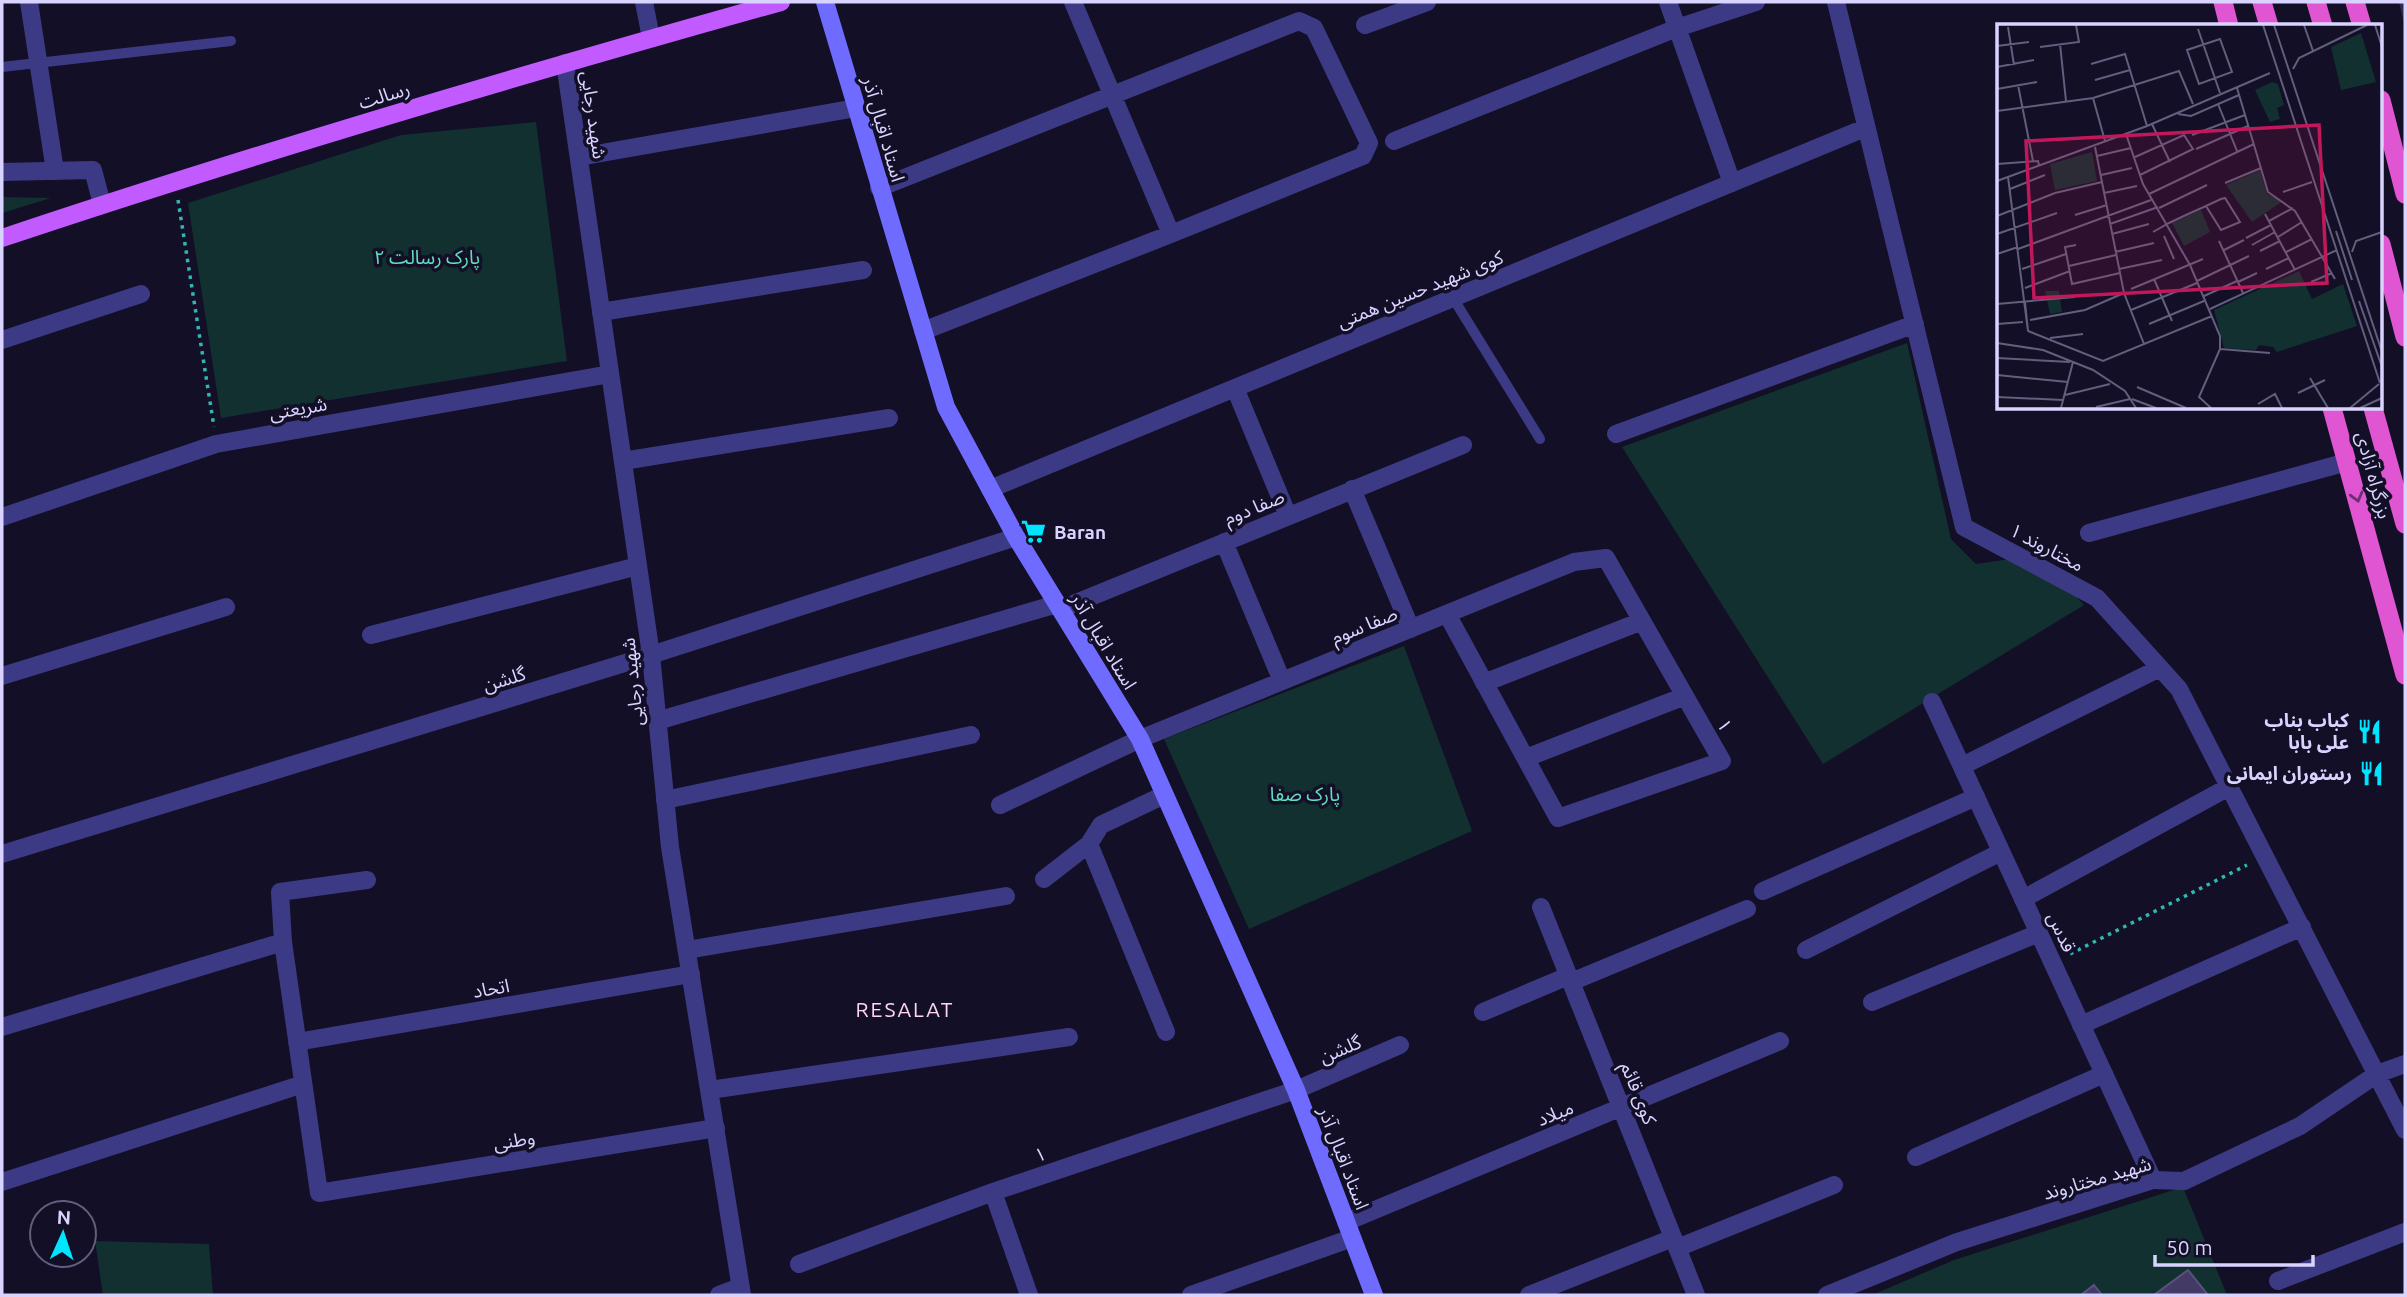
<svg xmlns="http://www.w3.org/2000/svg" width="2407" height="1297" font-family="Ubuntu,'Noto Sans Arabic',sans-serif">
	<rect width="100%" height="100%" fill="#130f26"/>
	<path fill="#12302f" d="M536,122L567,361L221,418L188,203L401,135Z
		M2,197L51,198L2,213Z
		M1907,343L1951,539L1976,564L2038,555L2084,605L1823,764L1622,447Z
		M1404,646L1472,831L1249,929L1164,739Z
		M2183,1187L2227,1295H1872L1954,1260Z
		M95,1241L209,1244L213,1295H103Z"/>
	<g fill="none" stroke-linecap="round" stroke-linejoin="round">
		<path stroke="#2fb8b0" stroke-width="3.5" stroke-dasharray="3.5 5" stroke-linecap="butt" d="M178,200L214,427
			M2070,954L2247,865"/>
		<path stroke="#3d3a85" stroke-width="10" d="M2,67L231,41
			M1453,298L1540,439"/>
		<path stroke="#3d3a85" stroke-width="18" d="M29,2L55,171
			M644,2L651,38
			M1073,2L1171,234
			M1668,2L1732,183
			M1836,2L1964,527L2097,598L2179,689L2405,1130
			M1365,25L1427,2
			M1394,141L1677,28L1756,2
			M579,157L856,108
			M879,188L1299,21L1314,28L1369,143L1363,156L1171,234L923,331
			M601,312L863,270
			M2,340L141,294
			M1235,388L1288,516
			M1616,434L1915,324
			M623,461L889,418
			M990,489L1865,128
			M1352,489L1411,629
			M2,517L216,444L610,374
			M2089,533L2347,462
			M1224,542L1282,681
			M1061,609L1463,445
			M371,635L638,566
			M2,676L226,607
			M1484,683L1642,621
			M657,721L1057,604
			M1526,758L1685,696
			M1962,766L2160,668
			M665,800L971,735
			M1000,805L1140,739L1574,562L1606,558L1722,761L1558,818L1447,614
			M1089,844L1166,1032
			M1044,879L1089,844L1101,825L1164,795
			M367,880L280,892L283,942L319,1193L716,1128
			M1763,891L1976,797
			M2023,899L2229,787
			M1541,907L1696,1295
			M687,950L1006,896
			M1806,950L2001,852
			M1571,982L1747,909
			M1872,1002L2039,933
			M1483,1012L1568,976
			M2081,1025L2302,927
			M2,1027L283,942
			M297,1042L691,974
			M710,1090L1069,1037
			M1916,1157L2104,1074
			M2153,1180L2184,1181L2300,1126L2377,1074L2405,1064
			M2,1182L303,1084
			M993,1192L1029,1295
			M1346,1222L1780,1041
			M1677,1248L1834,1185
			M799,1264L993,1192L1296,1090L1400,1045
			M2278,1281L2405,1232
			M719,1295L740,1287
			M1191,1295L1352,1238
			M1529,1295L1673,1238"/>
		<path stroke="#3d3a85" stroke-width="18" d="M565,63L651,655L670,847L742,1295
			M2,172L93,170L102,204
			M2,854L651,655L1016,537
			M1827,1295L1957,1242L2153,1180L1932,702"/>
		<path stroke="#6f6bff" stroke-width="18" d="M825,2L946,407L1016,537L1140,739L1296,1090L1374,1295"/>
		<path stroke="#c25bff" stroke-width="18" d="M2,238C259,152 520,75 781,2"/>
		<path stroke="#e055d1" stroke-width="19" d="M2223,2L2229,26
			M2262,2L2269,26
			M2316,2L2323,26
			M2355,2L2362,26
			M2381,100L2405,194
			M2381,244L2405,337
			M2332,408L2405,675
			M2373,408L2405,524"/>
	</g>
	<path fill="#312854" d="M2399,2H2405V27Z"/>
	<path fill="#433a66" stroke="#5a527e" stroke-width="2" d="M2188,1270L2208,1295H2154Z
		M2094,1285L2102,1295H2081Z"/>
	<defs><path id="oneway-chevron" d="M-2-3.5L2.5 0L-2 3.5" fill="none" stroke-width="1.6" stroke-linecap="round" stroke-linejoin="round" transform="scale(1.75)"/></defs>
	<use stroke="#6f2e73" href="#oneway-chevron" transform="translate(2357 497) rotate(75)"/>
	<defs>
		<symbol id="supermarket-bare" viewBox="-9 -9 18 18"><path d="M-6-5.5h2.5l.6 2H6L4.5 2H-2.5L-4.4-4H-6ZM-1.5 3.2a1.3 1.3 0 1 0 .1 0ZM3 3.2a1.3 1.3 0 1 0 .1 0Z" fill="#00e5ff" stroke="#130f26" stroke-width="2.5" paint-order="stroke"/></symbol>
		<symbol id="restaurant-bare" viewBox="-9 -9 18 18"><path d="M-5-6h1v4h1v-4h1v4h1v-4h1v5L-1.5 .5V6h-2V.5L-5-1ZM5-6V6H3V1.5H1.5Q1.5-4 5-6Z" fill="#00e5ff" stroke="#130f26" stroke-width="2.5" paint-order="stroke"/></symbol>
	</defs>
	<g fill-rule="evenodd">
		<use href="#supermarket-bare" x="1016" y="514" width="35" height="35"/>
		<use href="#restaurant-bare" x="2352" y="714" width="35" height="35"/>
		<use href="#restaurant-bare" x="2354" y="756" width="35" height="35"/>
	</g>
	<g text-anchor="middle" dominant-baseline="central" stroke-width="7" stroke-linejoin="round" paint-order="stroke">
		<g font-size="19" fill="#d9d4ff" stroke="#130f26">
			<text transform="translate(384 95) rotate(-17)">رسالت</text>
			<text transform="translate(594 115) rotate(82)">شهید رجایی</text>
			<text transform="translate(884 129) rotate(74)">استاد اقبال آذر</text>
			<text transform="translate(1420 289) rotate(-22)">کوی شهید حسین همتی</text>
			<text transform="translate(298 408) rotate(-10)">شریعتی</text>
			<text transform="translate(2374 475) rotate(75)">بزرگراه آزادی</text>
			<text transform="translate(1254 507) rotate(-22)">صفا دوم</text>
			<text transform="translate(2047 547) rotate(28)">مختاروند ۱</text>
			<text transform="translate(1364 625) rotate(-22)">صفا سوم</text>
			<text transform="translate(1104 641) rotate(59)">استاد اقبال آذر</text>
			<text transform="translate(504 679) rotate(-17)">گلشن</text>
			<text transform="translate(632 682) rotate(-96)">شهید رجایی</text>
			<text transform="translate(1725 725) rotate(60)">۱</text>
			<text transform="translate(2062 932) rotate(65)">قدس</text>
			<text transform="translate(491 988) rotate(-10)">اتحاد</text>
			<text transform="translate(1340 1049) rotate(-23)">گلشن</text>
			<text transform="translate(1639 1093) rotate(68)">کوی قائم</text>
			<text transform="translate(1555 1113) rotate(-22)">میلاد</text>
			<text transform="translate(514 1140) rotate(-9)">وطنی</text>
			<text transform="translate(1040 1154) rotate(-19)">۱</text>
			<text transform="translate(1344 1158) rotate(69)">استاد اقبال آذر</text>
			<text transform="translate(2097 1178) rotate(-16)">شهید مختاروند</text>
		</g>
		<g font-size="19" fill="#5fe0c0" stroke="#130f26">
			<text x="427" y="257">پارک رسالت ۲</text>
			<text x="1305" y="794">پارک صفا</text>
		</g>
		<g font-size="19" font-weight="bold" fill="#d9d4ff" stroke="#130f26" text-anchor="end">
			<text x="1054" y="532" text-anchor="start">Baran</text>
			<text x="2349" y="720">کباب بناب<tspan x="2349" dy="22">علی بابا</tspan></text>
			<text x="2352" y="773">رستوران ایمانی</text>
		</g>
		<g font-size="21" letter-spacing="2" fill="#ffd6f0" stroke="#130f26">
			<text x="905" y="1009">RESALAT</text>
		</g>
	</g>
	<g transform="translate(1997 24)">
		<rect width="385" height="385" fill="#130f26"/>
		<path d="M364,9L379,58L344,66L334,23ZM275,58L281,60L287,81L280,84L283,95L273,98L258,66ZM95,128L100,157L58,166L53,140ZM263,146L270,170L286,177L255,198L229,161ZM204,186L213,208L187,222L175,199ZM302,247L315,275L346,260L360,302L280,328L276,323L262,321L259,326L227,324L217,286ZM48,267H62L65,288L53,290Z" fill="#12302f"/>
		<path fill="none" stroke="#625e7d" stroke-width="2" d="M266,1L383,359M277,1L385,328M307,1L316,27M378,1L385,23M11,3L17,41M201,5L223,69M223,15L235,48L202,60L190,26ZM63,20L69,77M0,22L32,18M43,23L82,18L79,1M94,40L128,30L150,102M0,43L37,36M296,45L302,34L370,1M98,56L133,46M21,61L36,137M240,64L271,168L298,187L338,255M0,65L40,58M96,74L108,117M221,80L240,127M0,87L96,74L182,47L196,80M181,90L194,92L242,71M155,100L173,138M129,110L146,160L193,241L223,312V325L202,373L214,384M195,111L248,91M98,123L127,269L147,320M199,125L251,102M100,132L134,124M138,133L187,111L196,125L143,151M0,140L41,137L42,141M104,151L135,144M11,153L31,307M0,157L150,102L273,49M228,159L264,144M13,165L48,151M286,168L315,158M107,169L140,162M152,170L257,120M162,184L210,161M268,190L298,246M78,191L110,181M0,192L58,169L105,158M272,197L296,184M113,200L161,183M339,207L355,256M156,208L172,199L189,191L209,182L224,175L228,174L243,198L224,206L209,182M0,210L60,189M115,210L152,200M167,212L177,235M281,213L305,198M249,214L274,201M222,217L246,269M79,221L68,223L75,260L123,249M255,221L278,208M21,225L154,176M227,226L247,216M263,227L283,217M118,228L157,219M289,228L315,215M355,228L359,217L385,208M0,230L21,223M72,242L119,231M25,245L69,230M122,245L165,236M269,245L292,234M157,255L175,297M200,257L252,232M241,258L260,249M314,258L335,249M28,264L73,247M134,265L206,235M207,272L240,257M362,277L385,343M28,278L31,307M0,280L78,273M213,285L340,226M134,286L200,259M33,296L88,286L127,269M0,300L26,298M152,300L207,277M31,307L106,337L215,292M53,314L86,310M0,319L46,326L96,346L128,367L139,384M223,325L273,329M0,334L73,338M0,351L71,358M313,354L331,384M140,363L189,384M301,369L328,356M68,371L113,360M0,373L66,376M135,375L159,384M261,380L278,370L285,384M99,383L133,375M64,384L76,338M353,384L382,360M363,384L385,374"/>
		<path fill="#c2185b" fill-opacity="0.15" stroke="#c2185b" stroke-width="3.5" d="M322,101L330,259L37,274L29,117Z"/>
		<rect width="385" height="385" fill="none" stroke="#d9d4ff" stroke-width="3.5"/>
	</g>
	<rect width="2407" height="1297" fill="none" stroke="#d9d4ff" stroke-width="7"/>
	<g transform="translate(63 1234) rotate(3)"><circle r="33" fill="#130f26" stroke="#625e7d" stroke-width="2"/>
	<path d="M0-5L12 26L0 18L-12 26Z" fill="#00e5ff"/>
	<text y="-10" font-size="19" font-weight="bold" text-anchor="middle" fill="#d9d4ff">N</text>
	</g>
	<path d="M2155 1255v10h158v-10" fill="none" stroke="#d9d4ff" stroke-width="3.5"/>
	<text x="2166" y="1255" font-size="21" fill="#d9d4ff" stroke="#130f26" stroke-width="5" paint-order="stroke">50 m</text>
</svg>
